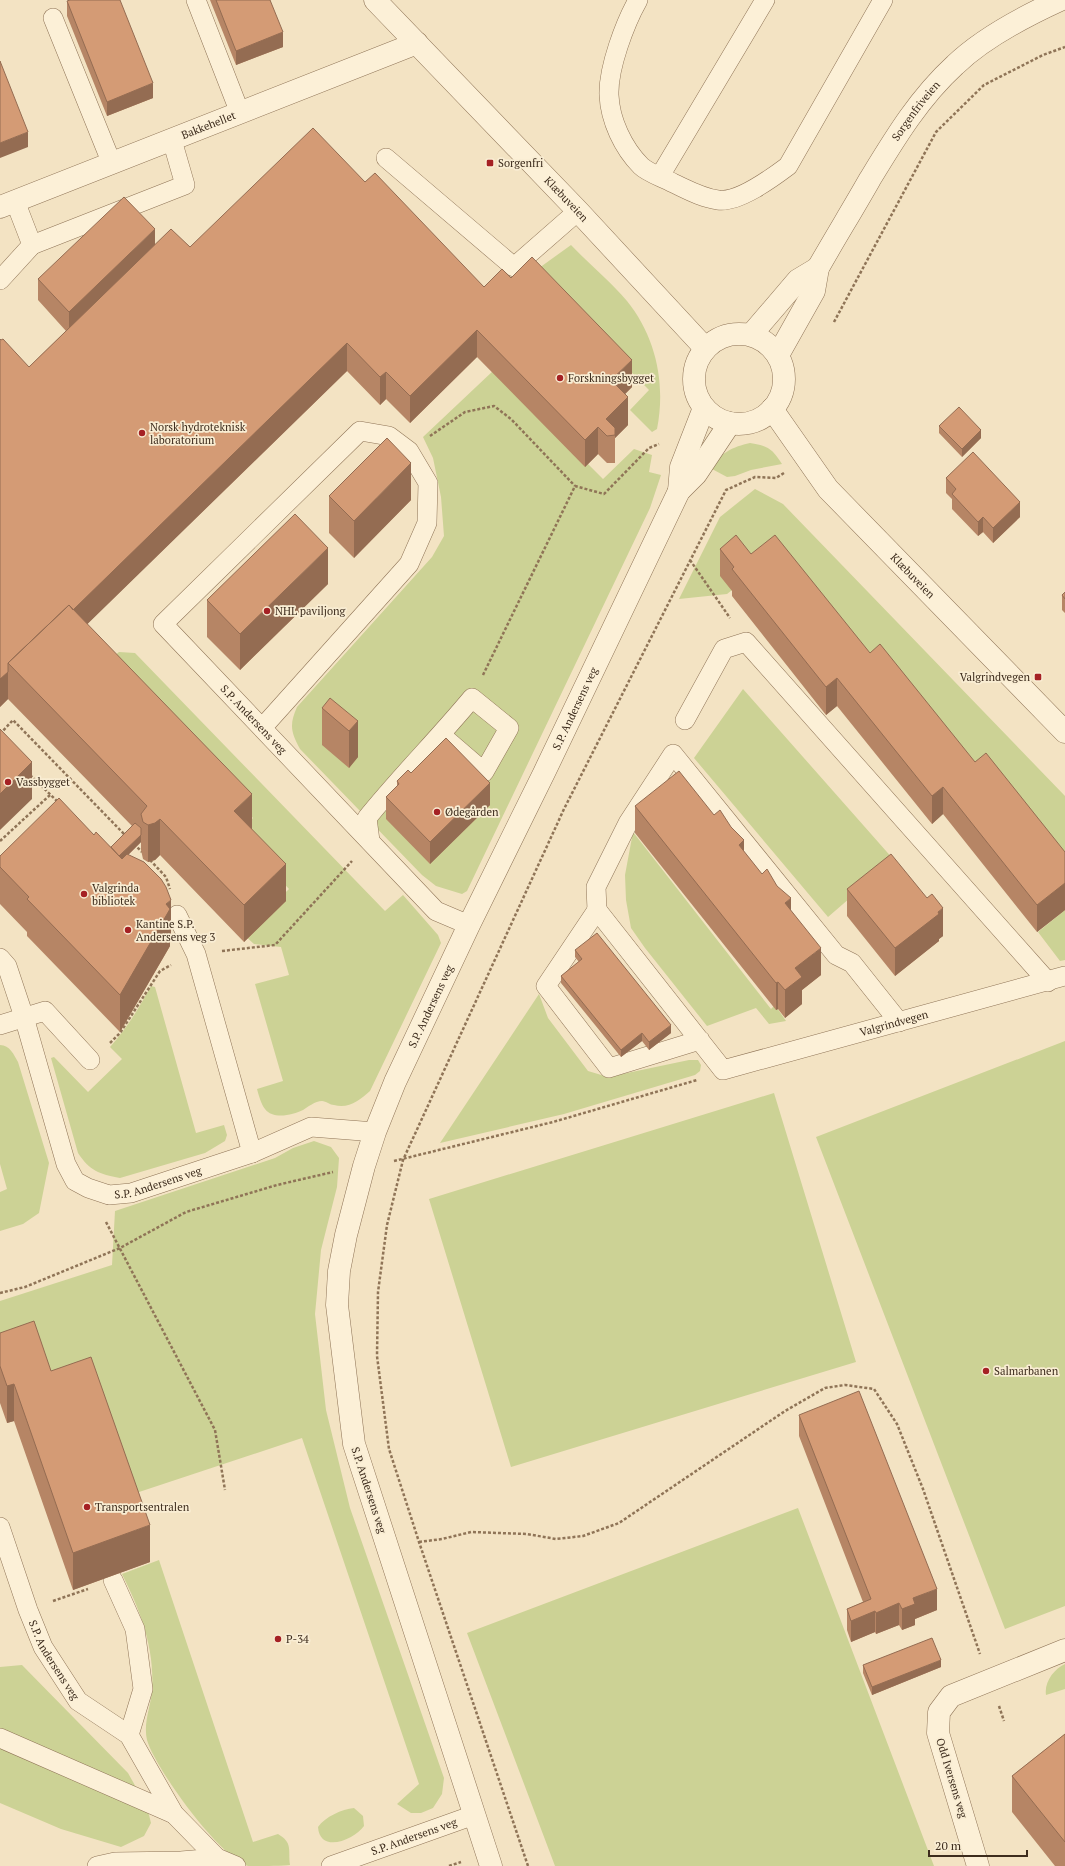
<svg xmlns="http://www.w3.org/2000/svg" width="1065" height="1866" font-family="'PT Serif',serif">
	<rect width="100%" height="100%" fill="#f3e3c3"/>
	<path fill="#ccd295" d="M571,245C589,264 610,281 627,301C656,337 666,384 657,429L652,432L630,410L649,390L546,286L521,281Z
		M494,370L603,479L634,449L652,455L649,472L661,475L650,508L467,891L462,894L436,886L422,875L300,749C291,732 289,725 297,707L432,557L444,536L441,497L433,458L423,437Z
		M750,443C769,446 772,449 782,464L751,470L735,476L727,477L712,469C720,452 733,447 750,443Z
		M755,489L783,504L1065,796V877L768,562L727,594L679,599L720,517Z
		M119,652L135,653L385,911L403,895L438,935L441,943L370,1091C360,1100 349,1109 334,1105C330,1105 326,1101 322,1101C315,1101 308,1107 303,1110C293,1115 273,1120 265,1109C261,1104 259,1096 257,1089L283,1081L255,984L289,975L281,947L254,944L243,934L289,889L237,834L253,818L104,664Z
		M743,689L894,860L828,917L694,758Z
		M633,832L771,1009L775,1005L786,1021L769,1024L756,1008L707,1026L645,948L631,928L626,900L625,875Z
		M1065,910V960L1060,961L1038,932Z
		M151,986L155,987L196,1133L224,1125L227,1135L225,1141L205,1153L120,1178C99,1174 90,1171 78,1153L51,1058L54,1057L88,1092L122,1059L110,1047C127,1028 139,1008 151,986Z
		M539,994L548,1018L588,1071L608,1077L689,1060H698L701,1065L700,1071L695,1075L564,1114L440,1143Z
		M1065,1041V1606L1005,1629L816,1137Z
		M0,1045C10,1045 14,1055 18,1062L49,1163L39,1213L23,1224L0,1231V1192L7,1189L0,1164Z
		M774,1093L856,1362L511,1467L429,1199Z
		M314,1141L331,1147L339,1158L337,1187L321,1250L315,1314L326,1410L350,1508L444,1778L442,1794L433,1808L421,1813H411L397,1804L419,1784L302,1438L130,1495L0,1368V1301L112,1265L115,1211L275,1158L293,1148Z
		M798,1508L934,1866H555L467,1633Z
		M159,1560L253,1842L278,1834C293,1843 288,1849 290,1865C283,1866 255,1866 248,1866C220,1858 155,1768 147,1740C143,1723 151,1706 152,1690C155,1648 140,1610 122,1574Z
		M1065,1664V1689L1046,1695C1044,1682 1054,1669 1065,1664Z
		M22,1665L128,1773L147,1807L151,1823L144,1836L121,1847L61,1829L0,1803V1667Z
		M354,1808L363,1816L364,1826C354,1840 320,1854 318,1827C325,1817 342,1809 354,1808Z"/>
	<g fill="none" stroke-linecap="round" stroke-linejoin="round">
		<defs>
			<g id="service">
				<path d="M196,0L240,113"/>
				<path d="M638,0C625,23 608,68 609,95C610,120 623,148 641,166C648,173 664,178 673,183C688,190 702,198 718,200C738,203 772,178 788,166L883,0"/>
				<path d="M53,18L112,164"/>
				<path d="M386,158L514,267L578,211"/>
				<path d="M660,176L765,0"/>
				<path d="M32,245L185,185L172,140"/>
				<path d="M0,280L32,245L15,201"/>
				<path d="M685,720L724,649L746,642L1048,982"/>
				<path id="s1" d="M262,728L409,564L427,523L428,483L409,451L389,436L360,431L163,624L436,911L469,925"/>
				<path d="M370,841L367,818C400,777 438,739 472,698L509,728L484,772L441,735"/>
				<path d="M597,910L596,887L628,823L673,754L836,955L852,963L899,1022"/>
				<path d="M177,915L196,954L252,1153"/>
				<path id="s2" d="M0,958L7,966L24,1017L66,1164L75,1181L88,1188L109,1195L131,1193L252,1153L311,1127L375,1132"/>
				<path d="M0,1025L45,1011L90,1060"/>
				<path id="s3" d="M700,1040L609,1068L546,986L597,910L723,1070L1065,976"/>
				<path id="s4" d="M0,1527L28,1610L43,1647L78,1701L129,1735L174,1814L217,1858L236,1866"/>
				<path d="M113,1580L135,1629L143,1689L129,1735"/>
				<path d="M0,1738L174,1814"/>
				<path d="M97,1866L115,1862L181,1861L217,1858"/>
				<path id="s5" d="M331,1866L474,1815"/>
			</g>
			<g id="minor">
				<path id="s6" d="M0,207L417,43"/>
				<path d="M978,1866L938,1733L939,1712L951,1696L1065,1650"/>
			</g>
			<g id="tertiary">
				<path id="s7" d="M375,0L578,211L705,348"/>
				<circle cx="739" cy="379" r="45"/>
				<path d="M751,335L798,280L818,268"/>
				<path id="s8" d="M778,355L814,291L818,268C835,238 853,209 870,179C895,138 919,98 955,65C983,38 1025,16 1060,0"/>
				<path id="s9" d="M772,409L828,489L1065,732"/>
				<path d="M679,491L681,467L704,408"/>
				<path id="s10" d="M491,1866L354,1444L337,1305L339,1271L346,1235L364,1166L375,1132L395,1082L469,925L544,773L679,491L696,474L730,423"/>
			</g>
		</defs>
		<use href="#service" stroke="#8f7457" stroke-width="20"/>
		<use href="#minor" stroke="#8f7457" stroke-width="23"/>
		<use href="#tertiary" stroke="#8f7457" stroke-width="23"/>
		<path stroke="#8f7457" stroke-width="2.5" stroke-dasharray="3 2" stroke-linecap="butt" d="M834,322L936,132L984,85L1043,55L1065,47
			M430,436L465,412L494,406L511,419L575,486
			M690,560L730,618
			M483,675L575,486L604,494L649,448L659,444
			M0,734L13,720L125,835
			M30,775L58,802
			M0,841L50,795
			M134,844L142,852
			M150,860L166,877L170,889
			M222,951L275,945L352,861
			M110,1043L120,1033L160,971L171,965
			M394,1161L553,1122L697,1080
			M106,1222L215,1430L225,1490
			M0,1293L25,1287L120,1248L186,1212L277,1185L333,1172
			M419,1542L442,1539L471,1532L527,1534L556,1539L583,1536L619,1523L785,1411L825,1388L845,1385L874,1389L897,1424L923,1489L980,1654
			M53,1601L88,1589
			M999,1706L1004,1721
			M449,1866L461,1862
			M528,1866L419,1542L389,1449L377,1356L378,1292L387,1225L403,1160L564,809L726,490L755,477L776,478L784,473"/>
		<use href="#service" stroke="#fcf0d7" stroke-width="19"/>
		<use href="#minor" stroke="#fcf0d7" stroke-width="22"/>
		<use href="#tertiary" stroke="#fcf0d7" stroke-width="22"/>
	</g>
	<path fill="#b68565" d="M210,0H270L283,47L236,65Z
		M67,1L153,98L107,116L67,16Z
		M365,182L484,287L511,278L632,387L625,394L628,425L615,438V463H607L598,454L585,467L477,357L410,423L386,399L380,405L347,371L87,624L252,830L286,901L244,942L160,855L155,860L148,862L143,859L141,850V842L128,855L171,937L170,938V946L120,1032L27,936V932L0,904V856L94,835L111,847L132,826L8,699L0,707L29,367L66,331L38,300V279L155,245L190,247Z
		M939,426L981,438L962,457L939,433Z
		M946,478L1020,517L993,543L983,532L978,536L952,509V499L946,493Z
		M329,496L411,500L354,558L329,533Z
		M720,549L751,554L870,653L975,762L1065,852V910L1037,932L943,814L932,824L837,706L826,715L732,596V591L720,576Z
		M328,584L240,670L207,637V600Z
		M1065,592V613L1062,610V595Z
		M322,708L358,721V757L349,768L322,745Z
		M411,773L490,805L430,864L386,819V797L397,787V781Z
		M635,806L744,852L791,911L821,975L802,990V1004L785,1018L778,1009L776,1010L635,833Z
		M847,889L943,936L939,939V941L895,976L847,916Z
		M575,950L671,1033L649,1050L642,1041L621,1057L561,983V976L579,962L575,957Z
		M0,1333L51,1371L150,1562L73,1590L14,1421L7,1423L0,1403Z
		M799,1415L937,1610L915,1619V1625L902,1630L899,1625L876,1634L875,1632L851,1642L847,1630V1609L863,1602L799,1436Z
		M863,1665L941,1667L872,1695L863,1673Z
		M1065,1734V1866H1055L1012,1812V1776Z"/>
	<path fill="#946c52" d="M283,32V47L236,65V51Z
		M153,83V98L107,116V102Z
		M28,132V147L0,158V143Z
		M155,229V250L69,333V312Z
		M477,330V357L410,423V396Z
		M347,343V371L69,642L13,667Z
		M632,360V387L611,408V380Z
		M386,372V399L380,405V377Z
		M628,397V425L615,438V463V435L606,419Z
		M598,427V454L585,467V440Z
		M981,430V438L962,457V449Z
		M411,463V500L354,558V521Z
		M1020,502V517L993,543V528Z
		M983,517V532L978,536V522Z
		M328,548V584L240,670V634Z
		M8,672V699L0,707V679Z
		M837,678V706L826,715V687Z
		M358,721V757L349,768V731Z
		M32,762V799L0,830V794Z
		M490,783V805L430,864V842Z
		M943,787V814L932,824V796Z
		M252,794V830L234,811Z
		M160,819V855L155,860L148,862V825Z
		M141,835V842L105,878V870Z
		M744,840V868L739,845Z
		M286,864V901L244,942V905Z
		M1065,883V910L1037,932V905Z
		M791,898V926L785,903Z
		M171,900V937L170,938V946L120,1032V995L166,904Z
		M943,908V936L939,939V941L895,976V948Z
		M821,948V975L802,990V1004L785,1018V990L795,968Z
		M778,982V1009L776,1010V983Z
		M671,1025V1033L649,1050V1042Z
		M642,1033V1041L621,1057V1050Z
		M14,1384V1421L7,1423V1386Z
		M150,1525V1562L73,1590V1553Z
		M937,1589V1610L915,1619V1625L902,1630V1609L913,1598Z
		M899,1603V1625L876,1634V1613Z
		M875,1611V1632L851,1642V1621Z
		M941,1660V1667L872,1695V1687Z"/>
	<path fill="#d49b75" stroke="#946c52" d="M70,0H120L153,83L107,102L67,1Z
		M216,0H270L283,32L236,51Z
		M0,61L28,132L0,143Z
		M313,128L365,182L375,173L484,287L502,269L511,278L532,257L632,360L611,380L628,397L606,419L615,428V435L607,436L598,427L585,440L477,330L410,396L386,372L380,377L347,343L73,610L69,605L8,663V672L0,679V339L1,340L3,339L29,367L171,229L190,247Z
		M124,197L155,229L69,312L38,279Z
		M959,407L981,430L962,449L939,426Z
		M387,438L411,463L354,521L329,496Z
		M973,452L1020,502L993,528L983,517L978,522L952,494L956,489L946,478Z
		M295,514L328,548L240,634L207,600Z
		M736,535L751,554L775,535L870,653L880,644L975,762L986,753L1065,852V883L1037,905L943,787L932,796L837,678L826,687L732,569L734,567L720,549Z
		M1065,592V599L1062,595Z
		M69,605L252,794L234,811L286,864L244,905L160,819L155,823L148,825L143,822L141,814L147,806L8,663Z
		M330,698L358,721L349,731L322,708Z
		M0,729L32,762L0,794Z
		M446,738L490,783L430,842L386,797L399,784L397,781L408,770L411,773Z
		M679,771L714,815L720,810L731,827L744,840L739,845L762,874L767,869L777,886L791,898L785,903L821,948L795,968L802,977L785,990L778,982L776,983L635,806Z
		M59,798L94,835L96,832L122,859L127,854L144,862L161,879L166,887L171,900L166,904L170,909L120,995L27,899L29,897L0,867V856Z
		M135,823L141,828V835L119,856L111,847Z
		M891,854L927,898L932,894L943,908L938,912L939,914L895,948L847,889Z
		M597,933L671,1025L649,1042L642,1033L621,1050L561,976L582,959L575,950Z
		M34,1321L51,1371L91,1357L150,1525L73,1553L14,1384L7,1386L0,1366V1333Z
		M859,1391L937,1589L913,1598L915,1604L902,1609L899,1603L876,1613L875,1611L851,1621L847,1609L871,1599L799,1415Z
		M932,1638L941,1660L872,1687L863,1665Z
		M1065,1734V1842L1012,1776Z"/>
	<g fill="#a52124" stroke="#f9edd3" stroke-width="1.5">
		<rect x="486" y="159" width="8" height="8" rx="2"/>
		<circle cx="560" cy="378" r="4"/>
		<circle cx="142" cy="433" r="4"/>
		<circle cx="267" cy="611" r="4"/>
		<rect x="1034" y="673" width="8" height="8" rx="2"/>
		<circle cx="8" cy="782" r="4"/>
		<circle cx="437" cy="812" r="4"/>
		<circle cx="84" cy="894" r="4"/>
		<circle cx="128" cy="930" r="4"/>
		<circle cx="986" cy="1371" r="4"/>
		<circle cx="87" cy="1507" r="4"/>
		<circle cx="278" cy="1639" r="4"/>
	</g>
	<g text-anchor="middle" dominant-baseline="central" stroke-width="3.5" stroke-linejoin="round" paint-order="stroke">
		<g font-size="11" fill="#3d2c1d" stroke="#f9edd3">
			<text stroke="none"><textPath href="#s8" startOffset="282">Sorgenfriveien</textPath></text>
			<text stroke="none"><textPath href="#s6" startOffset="224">Bakkehellet</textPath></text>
			<text stroke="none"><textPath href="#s7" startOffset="276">Klæbuveien</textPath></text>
			<text stroke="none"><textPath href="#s9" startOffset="219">Klæbuveien</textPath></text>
			<text stroke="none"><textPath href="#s10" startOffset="1230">S.P. Andersens veg</textPath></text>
			<text stroke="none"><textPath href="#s1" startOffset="804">S.P. Andersens veg</textPath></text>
			<text stroke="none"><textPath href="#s10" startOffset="899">S.P. Andersens veg</textPath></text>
			<text stroke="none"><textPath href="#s3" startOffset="671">Valgrindvegen</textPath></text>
			<text stroke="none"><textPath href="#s2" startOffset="324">S.P. Andersens veg</textPath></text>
			<text transform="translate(369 1490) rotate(72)">S.P. Andersens veg</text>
			<text stroke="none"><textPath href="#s4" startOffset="144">S.P. Andersens veg</textPath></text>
			<text transform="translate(952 1778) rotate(73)">Odd Iversens veg</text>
			<text stroke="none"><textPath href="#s5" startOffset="88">S.P. Andersens veg</textPath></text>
		</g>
		<g font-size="11" fill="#3d2c1d" stroke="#f9edd3" text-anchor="start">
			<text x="498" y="163">Sorgenfri</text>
			<text x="568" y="378">Forskningsbygget</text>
			<text x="150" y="427">Norsk hydroteknisk<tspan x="150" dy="13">laboratorium</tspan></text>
			<text x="275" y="611">NHL paviljong</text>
			<text x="1030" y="677" text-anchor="end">Valgrindvegen</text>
			<text x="16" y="782">Vassbygget</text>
			<text x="445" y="812">Ødegården</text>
			<text x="92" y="888">Valgrinda<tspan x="92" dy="13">bibliotek</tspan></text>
			<text x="136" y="924">Kantine S.P.<tspan x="136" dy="13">Andersens veg 3</tspan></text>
			<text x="994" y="1371">Salmarbanen</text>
			<text x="95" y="1507">Transportsentralen</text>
			<text x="286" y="1639">P-34</text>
		</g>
	</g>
	<path d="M929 1850v6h98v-6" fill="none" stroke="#3d2c1d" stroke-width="2"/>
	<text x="935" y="1850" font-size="12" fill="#3d2c1d" stroke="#f9edd3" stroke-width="3" paint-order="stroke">20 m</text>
</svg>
